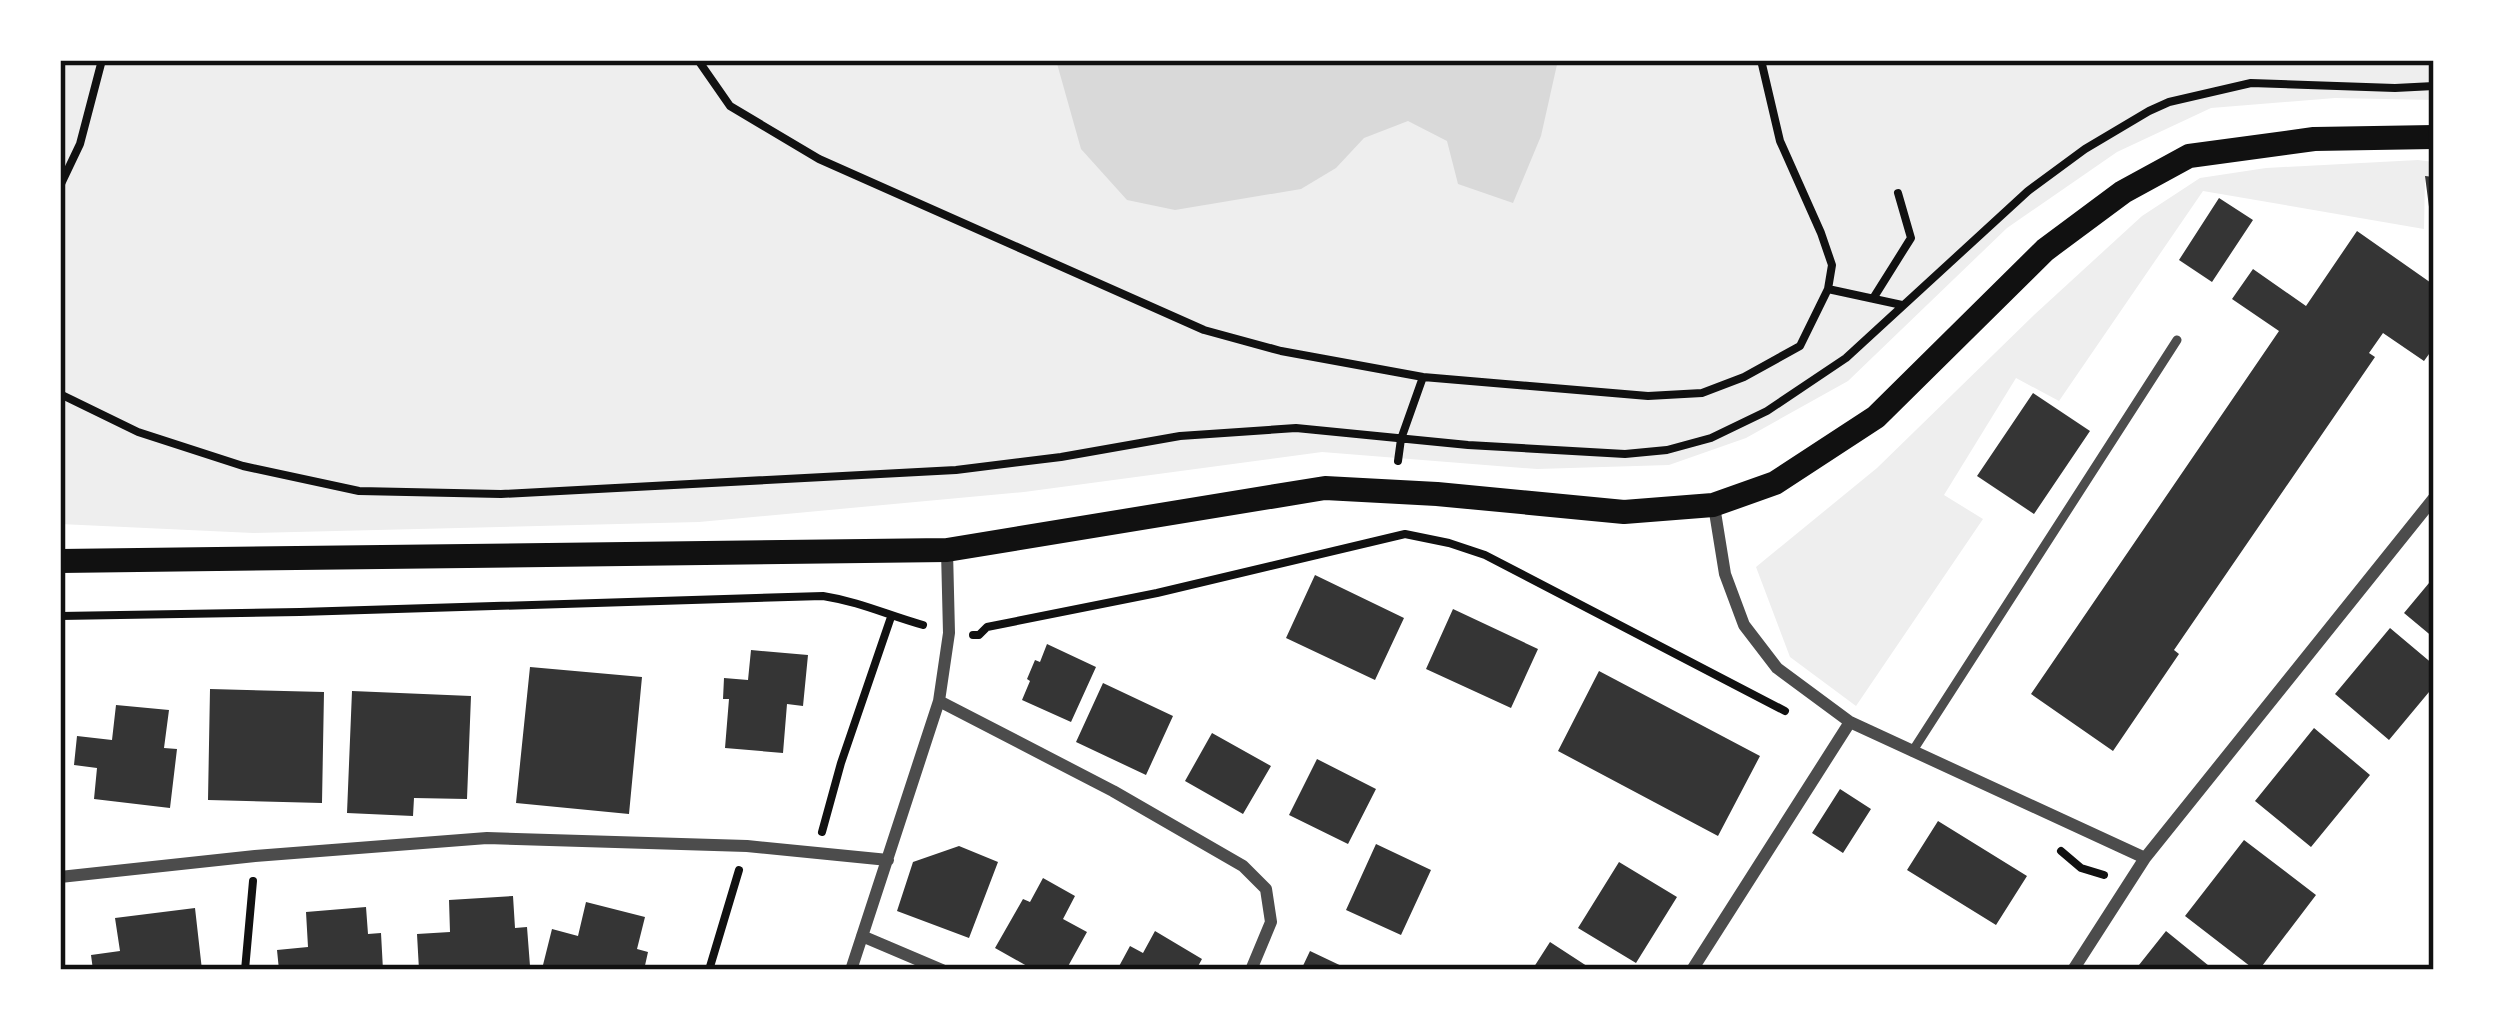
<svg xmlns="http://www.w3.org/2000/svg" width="2494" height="1030" font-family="Spectral,serif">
	<rect width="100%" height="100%" fill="#fff"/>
	<path fill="#eee" d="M60,60H2434V100L2335,98L2211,108L2117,152L2007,228L1848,381L1746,438L1669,465L1537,469L1322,452L1024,492L699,522L253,533L60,524Z
		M2418,160L2434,162V177H2425L2424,229L2203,191L2059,401L2016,378L1944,495L1983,519L1856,706L1790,657L1756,567L1877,468L2034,315L2142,216L2200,178L2266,168Z"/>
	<path fill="#d9d9d9" d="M1056,60H1558L1541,136L1513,203L1458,184L1447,141L1408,121L1364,138L1336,168L1301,189L1175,210L1127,200L1081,149Z"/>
	<path fill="#353535" d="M2425,176L2434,177V230H2432Z
		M2219,198L2253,220L2212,282L2179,260Z
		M2357,231L2434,285V347L2424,361L2383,333L2369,353L2375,357L2174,650L2179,654L2113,751L2031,694L2279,331L2232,299L2253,269L2306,306Z
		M2033,393L2090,431L2034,514L1977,476Z
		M1315,575L1404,618L1375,680L1286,638Z
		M2434,577V638L2404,613Z
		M1453,609L1538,649L1511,708L1426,669Z
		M2390,628L2434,665V686L2389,740L2335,694Z
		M1047,644L1096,667L1071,722L1022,700L1030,681L1027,679L1035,660L1040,662Z
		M751,650L808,655L803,706L787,704L783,753L725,748L729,699H723L724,678L748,680Z
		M530,667L642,677L629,814L516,803Z
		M1599,671L1760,756L1718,836L1558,751Z
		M1103,683L1173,716L1146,775L1076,742Z
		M210,689L324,692L322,803L208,800Z
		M352,691L471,696L467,799L414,798L413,816L347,813Z
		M116,705L169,710L164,748L177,749L170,808L94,799L97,768L74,765L77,736L112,740Z
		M2314,728L2370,775L2311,847L2255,801Z
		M1212,733L1271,766L1243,814L1185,781Z
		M1317,759L1376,789L1348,844L1289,815Z
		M1840,789L1871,809L1843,853L1812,833Z
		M1938,821L2027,876L1996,925L1907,870Z
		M2244,840L2316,895L2259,970H2255L2185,916Z
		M1376,844L1431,870L1401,935L1346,910Z
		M959,846L998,862L969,938L897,911L913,862Z
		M1619,862L1677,897L1636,963L1578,928Z
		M1043,878L1075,896L1063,919L1087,932L1066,970H1034L995,948L1023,899L1030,902Z
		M513,896L515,928L527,927L530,966L419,970L417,934L450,932L449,900Z
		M586,902L645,917L637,949L648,952L644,970H565L543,965L552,929L578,936Z
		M366,907L368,934L381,933L383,970H279L277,950L308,947L306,912Z
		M195,908L202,970H93L91,955L120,951L115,918Z
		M1155,931L1202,959L1196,970H1117L1130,946L1143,953Z
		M2166,931L2214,970H2135Z
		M1550,942L1593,970H1532Z
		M1310,951L1350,970H1301Z"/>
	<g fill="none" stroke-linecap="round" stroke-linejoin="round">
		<path stroke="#111" stroke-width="8" d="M698,60L730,106L819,159L1204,330L1281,351L1423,377L1648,396L1702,393L1744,377L1800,346L1828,289L1832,265L1821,233L1780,141L1761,60
			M60,186L80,144L102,60
			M1828,289L1902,305
			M1874,297L1911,238L1898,193
			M60,394L138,432L243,466L359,491L501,494L956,470L1061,457L1180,436L1296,428L1468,445L1625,454L1667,450L1711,438L1767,411L1846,358L2028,191L2085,149L2149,111L2169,102L2251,83L2395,88L2434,86
			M1398,461L1401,439L1423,377
			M60,616L300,612L823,596C861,602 887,615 923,625
			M973,635H979L987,627L1157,593L1405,534L1449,543L1485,555L1785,711
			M822,832L841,763L891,617
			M2061,851L2081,868L2104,875
			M245,970L253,881
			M709,970L739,870"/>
		<path stroke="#4c4c4c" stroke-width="9" d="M1912,752L2177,340"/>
		<path stroke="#4c4c4c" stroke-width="12" d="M1714,506L1725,574L1744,625L1777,668L1850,722L2145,858
			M939,701L1113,791L1243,866L1266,889L1271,922L1251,970
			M60,877L255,856L487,838L747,846L888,860
			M862,936L942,970
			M851,970L939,701L949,633L947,551
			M1692,970L1850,722
			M2073,970L2145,858L2434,498"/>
		<path stroke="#111" stroke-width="24" d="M60,561L947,550L1325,488L1437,494L1624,512L1713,505L1775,483L1876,417L2045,250L2123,192L2189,156L2314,139L2434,137"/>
	</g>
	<rect width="2494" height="1030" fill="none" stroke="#ffffff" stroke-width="126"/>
	<rect x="63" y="63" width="2368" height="904" fill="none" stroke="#111" stroke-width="4.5"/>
</svg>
